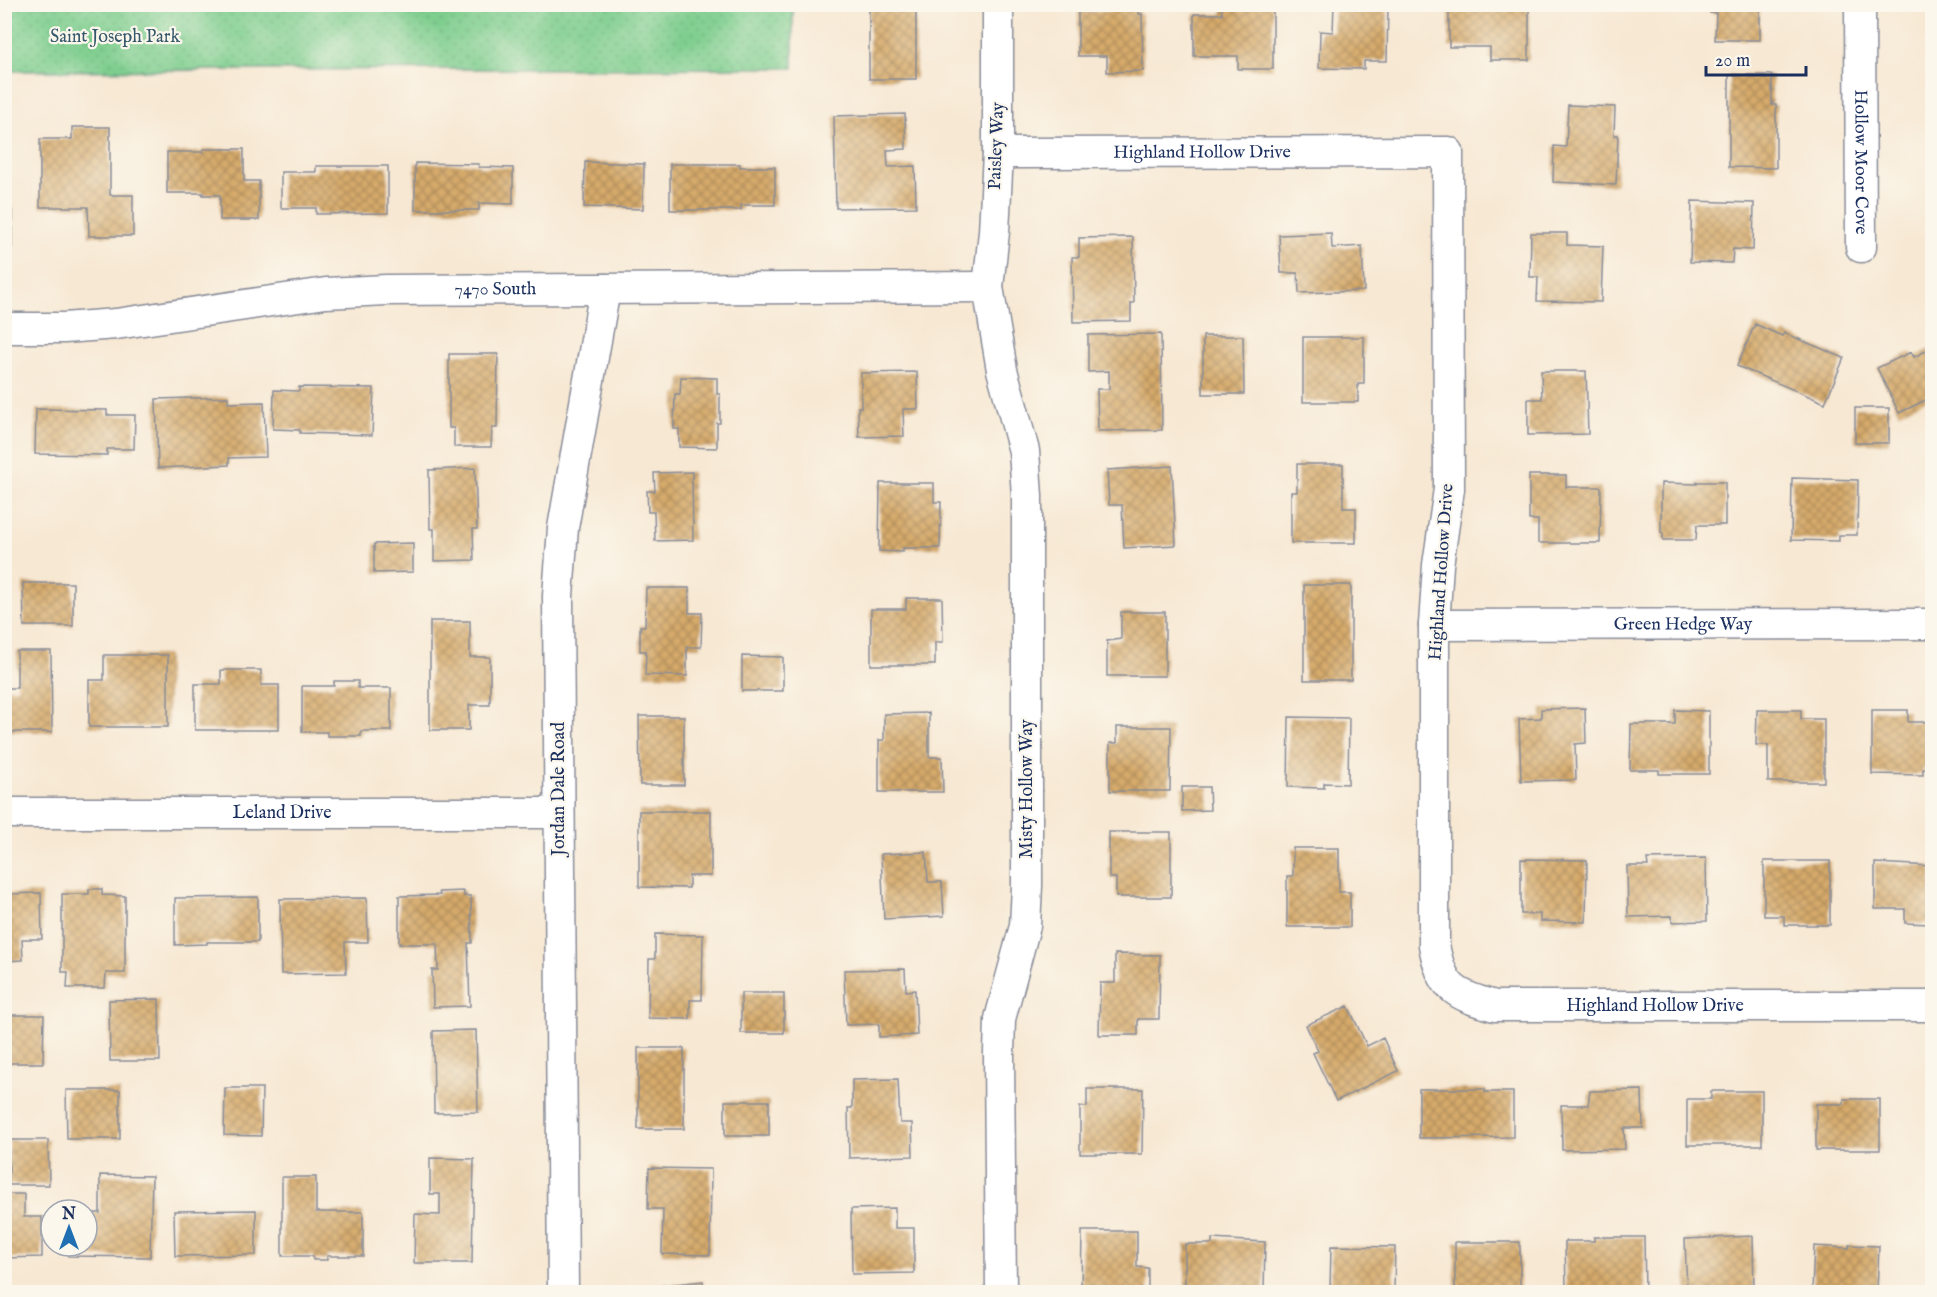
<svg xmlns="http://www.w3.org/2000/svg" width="1937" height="1297" font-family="'IM FELL English',serif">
	<defs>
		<pattern id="grass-dots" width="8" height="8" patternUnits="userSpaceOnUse" patternTransform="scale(1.5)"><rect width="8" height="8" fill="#7ece8e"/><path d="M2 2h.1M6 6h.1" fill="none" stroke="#6cb17d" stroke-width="1.8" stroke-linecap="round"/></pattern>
		<pattern id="building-cross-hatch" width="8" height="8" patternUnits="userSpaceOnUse" patternTransform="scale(1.5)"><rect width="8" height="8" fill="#d6aa6b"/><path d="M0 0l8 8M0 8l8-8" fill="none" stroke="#ad8b5b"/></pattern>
	</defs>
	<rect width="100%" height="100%" fill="#fbf7ec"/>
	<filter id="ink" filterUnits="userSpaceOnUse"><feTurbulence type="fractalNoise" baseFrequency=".0167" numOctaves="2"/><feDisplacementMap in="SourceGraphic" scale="12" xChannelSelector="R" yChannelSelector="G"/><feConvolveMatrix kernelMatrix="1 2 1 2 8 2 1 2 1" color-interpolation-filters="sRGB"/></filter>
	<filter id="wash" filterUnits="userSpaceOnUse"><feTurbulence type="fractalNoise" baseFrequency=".008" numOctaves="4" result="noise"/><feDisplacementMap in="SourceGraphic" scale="24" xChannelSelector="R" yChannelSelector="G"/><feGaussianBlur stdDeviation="1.35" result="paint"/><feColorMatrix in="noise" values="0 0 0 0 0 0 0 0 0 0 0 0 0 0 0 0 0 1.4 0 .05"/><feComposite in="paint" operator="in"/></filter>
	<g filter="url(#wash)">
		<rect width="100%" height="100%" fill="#f7e8d3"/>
		<path fill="url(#grass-dots)" stroke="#4c7e76" stroke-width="1.5" d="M4,5H793V68L5,71Z"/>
		<g id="blocks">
			<path fill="url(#building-cross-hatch)" d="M869,4H916V79H869Z
				M1109,4H1139V14H1142L1143,71L1107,72V56H1078V12L1109,11Z
				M1334,4H1388L1387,61H1364V69L1319,68L1320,31L1333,32Z
				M1449,4H1529V60H1490V47H1449Z
				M1710,4H1760V40H1715L1716,13H1710Z
				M1222,5H1273V69H1238V56H1194V14H1222Z
				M1729,75H1772V105H1776V168L1729,167Z
				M1568,105L1615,107L1614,135H1618L1616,185L1553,182L1554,146L1566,147Z
				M905,114L906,149L887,150L888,167L915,166L916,207L836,208L834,116Z
				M72,127H110V195H133V236H89L88,207H40V139H72Z
				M203,149H244V181H259V220H220V195H203V193H167V152H203Z
				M585,162L644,164L643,209L584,207Z
				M415,163L479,164V167L513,168V204L479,203V210H415Z
				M670,164H740V167H775V205H741V210H670Z
				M316,166H388V213L316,214V208H281V172H316Z
				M1692,201L1754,203L1753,250L1733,249L1732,263L1690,262Z
				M4,210H12V247H4Z
				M1331,233L1332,248L1362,246L1364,291L1299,293L1298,273H1281L1279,235Z
				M1531,233H1567V245L1603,246L1601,302L1537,301L1538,277H1530Z
				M1133,237L1134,303H1131V321L1073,322L1072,257H1079V238Z
				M1755,324L1782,336L1784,333L1844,358L1825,403L1737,366Z
				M1161,334L1162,430L1098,431L1097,389H1109V371L1088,372V335Z
				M1203,336H1243L1244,394H1203Z
				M1303,337H1364V384H1358V402H1303Z
				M1932,348V397L1899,413L1877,368L1911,352L1914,357Z
				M449,354H498L497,428H492L491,447H454V428H449Z
				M1541,371H1586L1588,434L1528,435V399H1542Z
				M917,372L918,409H903L904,436L859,437L858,407H861V373Z
				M681,377L717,378V394H720V423H717V448L679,447V429H674L675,394H680Z
				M299,387L374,388L372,435L300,433V430L273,429L274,390L299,391Z
				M228,397V403L264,402L266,457L229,458V465L158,468L156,399Z
				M1855,408H1889V443H1855Z
				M36,409L107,410V415H135L134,449H107V455L35,454Z
				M1297,464H1343V508H1356V543H1291V492H1297Z
				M1172,466L1176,545L1124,548L1122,505H1109L1107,470Z
				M475,468L477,529H473L474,560L434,561V529H430L429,470Z
				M692,472L693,540L655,541L654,512H648L647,491H655L654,473Z
				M1529,475H1566V487H1601L1600,543H1538V520H1529Z
				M1792,478L1858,480L1857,535H1839V541L1791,540Z
				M1697,482H1725V525H1697L1696,540H1663V533H1661V483L1697,484Z
				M880,483H934V502H941L940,548H903V552L879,551Z
				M413,543V572L374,573V544Z
				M23,583H73V626H24Z
				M1304,585H1351V680H1304Z
				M646,588H689V613H702L701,647H687V676L645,675L646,651H640V626H645Z
				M906,598H942L943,642H935V665H871V609H906Z
				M1121,612H1165V676H1107V641L1121,639Z
				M430,621H470V657H490V705H469V730H430Z
				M17,651H51L52,732H4V688H17Z
				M104,655H168V727H89V680H104Z
				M742,656L783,657V691H742Z
				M221,670H261V685H279V730H195V684H221Z
				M334,681H358V688H391V731H361V736H327V732H302V686H334Z
				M1585,708L1586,743L1575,744L1576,780L1521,781L1519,719L1541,718V709Z
				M1675,710L1709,711V774H1659V770H1630L1631,724H1675Z
				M1757,710H1801V719H1824V782H1768V745H1756Z
				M1872,710H1908V722H1932V769H1923V775L1872,774Z
				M929,713V757H942L943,792H879V740H884V714Z
				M639,716H684V785H640Z
				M1289,717L1349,718L1348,784L1324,783V788L1288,787Z
				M1117,727H1171L1170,791H1110V743H1117Z
				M1182,787H1209L1210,810L1182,811Z
				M639,811H711V876H689V888L639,887Z
				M1109,832H1171V897H1116V878H1109Z
				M1293,848H1339V892H1350V927H1287V876H1293Z
				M926,852L928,882H942L944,916L884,919L881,854Z
				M1706,858L1707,921L1672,922V916L1628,917L1627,866H1648L1647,859Z
				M1521,859L1587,860L1586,922L1540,921V914H1521Z
				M1764,861H1830V925H1784V916H1764Z
				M1875,863L1932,866V924L1905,923V909H1875Z
				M89,889H102V895L125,896V973H106L105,988H67L68,972H62V894H89Z
				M464,891V896H471L472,943H468L470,1006L433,1007L432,970H438L437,944H399V896L440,895L439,892Z
				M41,893L42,939H22L23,960L4,961V894Z
				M258,897V942H207V944L175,945V898Z
				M367,898L368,942H345L346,973L281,974L280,899Z
				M655,934L703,935L702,1000H690V1019L648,1018L649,959H655Z
				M1115,954L1160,955L1159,1019H1138V1035H1099L1100,983H1115Z
				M905,969L906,991L915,990L917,1035L879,1037V1024L846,1025L844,970Z
				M741,993H784V1033H741Z
				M159,999L160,1061H110L109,1000Z
				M1348,1006L1367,1046L1383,1038L1398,1071L1336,1101L1313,1053L1318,1051L1306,1025Z
				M4,1015H44L43,1063H4Z
				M476,1030L478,1112L434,1113L433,1031Z
				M638,1048H684V1129H638Z
				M898,1079L900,1123H912L913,1156L849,1158L848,1108H852V1080Z
				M225,1088H262L261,1136L224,1135Z
				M1087,1089H1143L1142,1154H1080V1107H1087Z
				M1419,1089H1485V1092H1513V1137L1419,1138Z
				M66,1090H120V1139H67Z
				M1642,1090L1643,1128H1624L1625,1149L1562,1150L1561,1105H1588L1590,1091Z
				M1711,1091H1762V1145H1687V1099H1711Z
				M1844,1099H1880V1150H1816V1104H1844Z
				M725,1101H769V1136H725Z
				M9,1140H48L49,1185H9Z
				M430,1158L474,1159L472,1263H414L415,1214L440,1215V1194H430Z
				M649,1168L711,1169L710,1255L662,1254L663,1209H648Z
				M100,1175L152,1176L150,1257L68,1256V1246H87V1213H100Z
				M282,1177H316V1212H363V1256H327V1260H313V1256H282Z
				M4,1194H24V1217H42V1257L4,1258Z
				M895,1208V1228H914V1273L852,1274L851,1209Z
				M256,1210V1255L175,1256L174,1211Z
				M1082,1231H1137V1267L1148,1268V1292H1081Z
				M1753,1236L1754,1292H1687L1685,1239Z
				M1594,1237H1644L1645,1292H1610V1288L1566,1289L1565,1241H1594Z
				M1212,1239L1265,1242L1264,1292H1185V1244H1212Z
				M1455,1242H1520V1292H1455Z
				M1849,1245L1879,1246L1877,1291L1849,1290V1292H1812L1814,1246L1849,1248Z
				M1331,1246L1395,1247L1394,1292L1330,1290Z
				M703,1281L704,1292H657V1286Z"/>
		</g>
	</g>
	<g filter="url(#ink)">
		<use href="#blocks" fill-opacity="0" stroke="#898c98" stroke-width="1.5"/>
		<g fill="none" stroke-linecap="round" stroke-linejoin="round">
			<defs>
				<g id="street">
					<path d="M998,4V153L994,232L988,287L1002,370L1024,451L1027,496V886L1025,926L1000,1019L999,1053L1001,1292"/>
					<path id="s1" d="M1860,4L1861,247"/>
					<path id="s2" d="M998,153L1448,152L1449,489L1438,565L1434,625V945C1442,988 1454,995 1495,1006H1932"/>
					<path id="s3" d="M4,328H64L116,324L326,293L386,290L988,287"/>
					<path id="s4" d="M1434,625L1932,624"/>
					<path id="s5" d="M4,813H558"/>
					<path d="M563,1292L558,596L563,528L605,289"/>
				</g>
			</defs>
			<use href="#street" stroke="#898c98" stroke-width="33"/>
			<use href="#street" stroke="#fff" stroke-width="30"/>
		</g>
	</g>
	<g text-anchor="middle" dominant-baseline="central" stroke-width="4.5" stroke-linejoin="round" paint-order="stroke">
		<g font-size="18" fill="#34576a" stroke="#fbf7ec">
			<text x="115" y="37">Saint Joseph Park</text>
		</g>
		<g font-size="18" fill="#1b2f5e" stroke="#fbf7ec">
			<text transform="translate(997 146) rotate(-88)">Paisley Way</text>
			<text stroke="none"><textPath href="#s2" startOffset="204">Highland Hollow Drive</textPath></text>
			<text stroke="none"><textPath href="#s1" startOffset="158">Hollow Moor Cove</textPath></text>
			<text stroke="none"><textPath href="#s3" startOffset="494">7470 South</textPath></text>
			<text transform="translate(1442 572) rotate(-86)">Highland Hollow Drive</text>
			<text stroke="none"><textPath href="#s4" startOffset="249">Green Hedge Way</textPath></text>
			<text transform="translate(559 789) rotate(-90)">Jordan Dale Road</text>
			<text transform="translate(1027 789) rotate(-90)">Misty Hollow Way</text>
			<text stroke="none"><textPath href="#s5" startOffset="278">Leland Drive</textPath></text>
			<text stroke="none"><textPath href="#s2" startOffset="1498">Highland Hollow Drive</textPath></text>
		</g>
	</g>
	<rect width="1937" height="1297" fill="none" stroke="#fbf7ec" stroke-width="24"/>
	<g transform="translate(69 1228)"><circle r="28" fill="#fbf7ec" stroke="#a1a7b3" stroke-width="1.5"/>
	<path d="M0-4.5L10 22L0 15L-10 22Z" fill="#1f6fb2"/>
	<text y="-9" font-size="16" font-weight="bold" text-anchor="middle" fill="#1b2f5e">N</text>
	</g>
	<path d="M1706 66v9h100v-9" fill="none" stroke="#1b2f5e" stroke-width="3"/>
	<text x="1715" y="66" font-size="18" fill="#1b2f5e" stroke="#fbf7ec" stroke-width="4.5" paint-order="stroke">20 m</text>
</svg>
